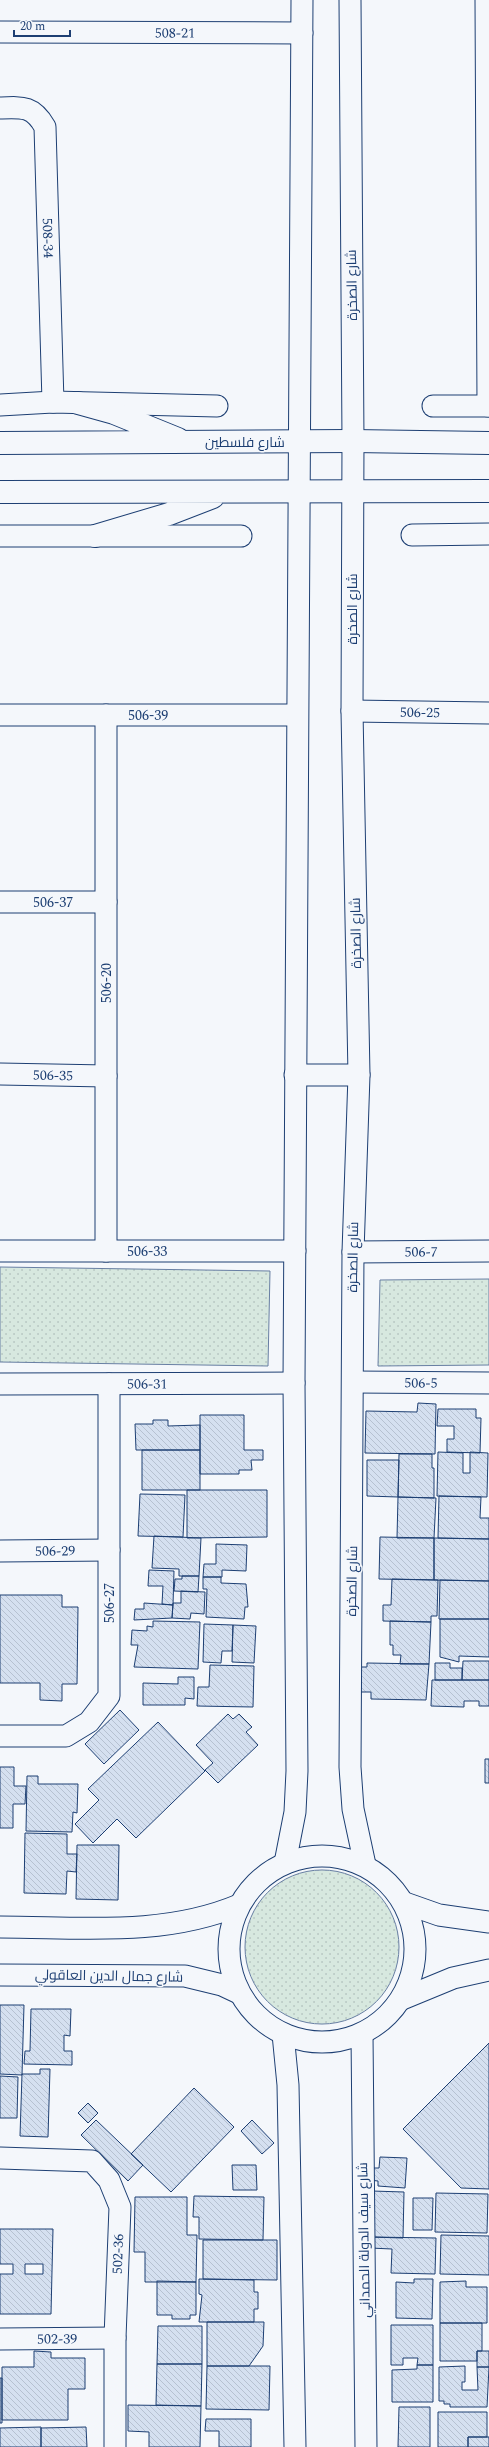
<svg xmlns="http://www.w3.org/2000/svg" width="489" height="2447" font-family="Spectral,Cairo,serif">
	<defs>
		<pattern id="grass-dots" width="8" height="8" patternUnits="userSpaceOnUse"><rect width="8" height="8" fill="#d7e8df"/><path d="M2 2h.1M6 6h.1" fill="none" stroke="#b8c8c3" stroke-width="1.8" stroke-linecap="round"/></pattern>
		<pattern id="building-back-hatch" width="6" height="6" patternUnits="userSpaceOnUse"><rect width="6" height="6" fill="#d5e0f0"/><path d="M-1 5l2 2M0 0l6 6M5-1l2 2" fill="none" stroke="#b6c1d1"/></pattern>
	</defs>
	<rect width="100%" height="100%" fill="#f4f7fb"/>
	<path fill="url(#grass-dots)" stroke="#687fa3" d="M0,1267L270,1271L268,1366L0,1362Z
		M489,1279V1365L378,1366L380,1280Z
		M245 1947a77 77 0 1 1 154 0a77 77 0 1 1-154 0Z"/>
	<path fill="url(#building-back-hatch)" stroke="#1d3f73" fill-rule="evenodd" d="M418,1403L436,1404L435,1454L365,1453L366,1411L417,1412Z
		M438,1409H476V1418H481L480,1453L447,1452V1439H454V1426H437Z
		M200,1415H244V1450H263V1460H251L252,1470H239V1474H200Z
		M153,1420H168V1426L200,1425V1450H136L135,1424H153Z
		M142,1450H200V1490H142Z
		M438,1452L463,1453V1473H470V1452L488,1453L487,1497L437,1496Z
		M399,1454H432V1468H434V1498L398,1497Z
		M367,1460H399L398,1497L367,1496Z
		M187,1490H267V1537L187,1538Z
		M140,1494L185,1495L183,1537L138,1536Z
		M439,1496L481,1497L480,1518H489V1539L438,1538Z
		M398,1497L436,1498L434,1538H397Z
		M154,1536L201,1538L199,1576H179V1569L152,1568Z
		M380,1537L434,1538V1580L379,1579Z
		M434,1538L489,1539V1581L434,1580Z
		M216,1544L247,1545L246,1571L222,1570V1577H203L204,1564H216Z
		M149,1570L174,1571L173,1605L162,1604L163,1586H148Z
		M182,1576H199L198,1592L174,1591L175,1579H182Z
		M203,1577H221V1583L246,1584L248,1607H245L244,1619L206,1617L207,1589H203Z
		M392,1579L438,1580L437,1616H431V1622L383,1621V1605H391Z
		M440,1580L489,1581V1619H439Z
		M181,1591L205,1592L204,1614L191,1613L190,1619L172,1618L173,1603H181Z
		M0,1595H62V1607H78L77,1684H62V1701L40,1700V1683H0Z
		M144,1603L173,1605L172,1618L134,1620L135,1609H144Z
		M440,1619H489V1657L459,1656V1662L440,1657Z
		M153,1621L200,1622L198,1669L134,1667L138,1645H131L132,1630L147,1631V1626L153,1627Z
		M390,1621L431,1622L429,1664H400L401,1655H393V1645H390Z
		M204,1624L233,1625L232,1651H222L221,1663L203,1662Z
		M233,1625L256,1626L254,1663L232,1662Z
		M463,1661H489V1680H462Z
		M367,1663L429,1664L426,1700L371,1699V1692H360V1667H367Z
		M435,1663H450V1668H462V1680H435Z
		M210,1665L254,1666L253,1707L197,1706L198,1687H209Z
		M178,1677H194V1699L185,1698V1705H143V1683L178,1684Z
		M432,1680H489V1706H479V1701H464V1707L431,1706Z
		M120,1710L139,1730L104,1764L85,1744Z
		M228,1714L233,1719L239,1714L252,1727L246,1732L258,1745L218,1783L205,1770L213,1763L196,1745Z
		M158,1722L205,1771L136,1838L117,1819L93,1843L75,1824L99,1800L88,1789Z
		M485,1759H489V1783H485Z
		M0,1767H14V1786H26L25,1804H13V1828H0Z
		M27,1776H38V1784H78L77,1813L73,1812L72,1832L26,1831Z
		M25,1833L67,1834V1854H77L76,1872L67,1871L66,1894L24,1893Z
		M77,1845H119L118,1900L76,1899Z
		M0,2005H24L22,2075L0,2074Z
		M31,2009H71L70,2036L64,2035V2051H72V2065L24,2064L25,2051H30Z
		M489,2043V2189L461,2188L403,2129Z
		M40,2069H50L48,2137L20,2136L22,2074H40Z
		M0,2076L18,2077L17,2118H0Z
		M194,2088L234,2127L171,2192L131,2154Z
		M88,2103L98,2113L88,2123L78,2113Z
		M96,2120L143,2165L128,2181L81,2135Z
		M252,2120L274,2143L262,2154L241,2131Z
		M380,2157L407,2158L405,2188L378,2186V2181L369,2180L370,2168H379Z
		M232,2165H256L257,2190H233Z
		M372,2191L404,2192L403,2238L371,2237Z
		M436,2193L488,2194L487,2233L435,2232Z
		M194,2196L264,2197L263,2240L199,2239V2217H193Z
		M135,2197H187V2235H197L196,2282H145V2252H134Z
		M413,2198H433L432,2230H413Z
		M0,2229H53L51,2314H0V2274H13V2264H0ZM25,2264H43V2274H25Z
		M441,2235L489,2236V2275L440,2274Z
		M371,2237L436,2238L435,2274L391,2273L392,2249L370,2248Z
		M203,2240H277V2280L203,2279Z
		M199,2279L254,2280V2292H258V2309H254V2322H199L202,2295L199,2294Z
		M414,2279H433L432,2319L396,2318V2282L414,2283Z
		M157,2281L196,2282V2315H190V2319H172V2315H157Z
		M466,2281V2287H487V2323H440V2282Z
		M207,2322H264L263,2346L249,2366H207Z
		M440,2323H482V2351H477V2361H440Z
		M391,2325H433V2365H417L418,2358H403V2365H391Z
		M158,2326H202V2364H157Z
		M34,2351L51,2352V2358H85V2389H68V2420H2V2367H34Z
		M477,2351H489V2367H477Z
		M157,2364H202L201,2406L156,2405Z
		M417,2365H433V2402H392V2370L417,2369Z
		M207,2366H270L269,2410L206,2409Z
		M465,2366V2382H462V2390H478L477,2367H489L487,2407H450V2404H444V2401H439V2367Z
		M0,2378H2V2423H0Z
		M128,2405L201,2406L200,2447H149V2432L128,2431Z
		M399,2407H430V2447H398Z
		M438,2412H487V2437H468V2447H438Z
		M206,2419H251V2447H219V2431H205Z
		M86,2427L87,2447H41V2428Z
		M0,2428L41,2427V2447H0Z
		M468,2437H489V2447H468Z"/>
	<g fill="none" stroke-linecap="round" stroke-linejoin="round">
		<defs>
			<g id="minor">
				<path d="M350,0L353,441L352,711L359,1075L353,1252L350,1767L353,1809L365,1865"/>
				<path d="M486,0L488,406"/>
				<path id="s1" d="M0,32L302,33"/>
				<path id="s2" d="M0,108C23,107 33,106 45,127L53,402"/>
				<path d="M0,405L53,402L217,406"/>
				<path d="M433,406H489"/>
				<path d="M412,535L489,534"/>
				<path d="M0,536H241"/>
				<path id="s3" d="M352,711L489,713"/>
				<path id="s4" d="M0,715H296"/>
				<path d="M106,715V1251"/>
				<path id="s5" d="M0,902H106"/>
				<path id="s6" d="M0,1074L106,1076"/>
				<path d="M295,1075H359"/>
				<path id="s7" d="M0,1251H295"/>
				<path id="s8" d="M353,1252L489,1251"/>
				<path id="s9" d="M354,1382L489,1383"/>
				<path id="s10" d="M0,1384L294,1383"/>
				<path id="s11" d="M0,1551L109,1550"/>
				<path d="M0,1736H66L89,1722L109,1696V1384"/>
				<circle cx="322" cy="1949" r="93"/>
				<path d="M285,1863L295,1812L297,1771L294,1383L302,0"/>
				<path d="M405,1903L439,1915L489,1922"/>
				<path d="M0,1927C80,1927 163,1937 239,1905"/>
				<path d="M0,1975L185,1976L222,1985L239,1993"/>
				<path d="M402,1999L453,1978L489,1970"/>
				<path d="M283,2034L288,2085L295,2447"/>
				<path d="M362,2034L366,2447"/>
				<path d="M0,2158L92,2161L109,2180L120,2207L115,2338V2447"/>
				<path id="s12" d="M0,2339L115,2338"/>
			</g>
			<path id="major" d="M78,403L114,413L178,439
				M0,443L353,441L489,443
				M0,492L489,491
				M95,536L169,514L213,497"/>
		</defs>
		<use href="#minor" stroke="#1d3f73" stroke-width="23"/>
		<use href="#major" stroke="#1d3f73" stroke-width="24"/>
		<use href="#minor" stroke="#f4f7fb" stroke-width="21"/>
		<use href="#major" stroke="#f4f7fb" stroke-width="22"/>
	</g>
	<g text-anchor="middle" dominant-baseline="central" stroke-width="3" stroke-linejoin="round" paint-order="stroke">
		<g font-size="14" fill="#1d3f73" stroke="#f4f7fb">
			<text stroke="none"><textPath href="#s1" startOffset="175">508-21</textPath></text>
			<text stroke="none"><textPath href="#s2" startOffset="164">508-34</textPath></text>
			<text transform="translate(352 285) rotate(-91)">شارع الصخرة</text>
			<text x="245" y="442">شارع فلسطين</text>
			<text transform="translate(352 609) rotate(-90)">شارع الصخرة</text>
			<text stroke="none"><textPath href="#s3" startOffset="68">506-25</textPath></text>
			<text stroke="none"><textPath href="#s4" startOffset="148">506-39</textPath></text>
			<text stroke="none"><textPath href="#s5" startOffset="53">506-37</textPath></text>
			<text transform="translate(356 933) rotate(-91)">شارع الصخرة</text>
			<text transform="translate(106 983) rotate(-90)">506-20</text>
			<text stroke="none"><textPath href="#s6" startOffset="53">506-35</textPath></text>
			<text stroke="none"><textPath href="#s7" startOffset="147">506-33</textPath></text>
			<text stroke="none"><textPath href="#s8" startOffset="68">506-7</textPath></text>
			<text transform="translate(353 1257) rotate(-89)">شارع الصخرة</text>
			<text stroke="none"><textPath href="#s9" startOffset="67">506-5</textPath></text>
			<text stroke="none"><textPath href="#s10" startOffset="147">506-31</textPath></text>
			<text stroke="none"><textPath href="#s11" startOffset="55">506-29</textPath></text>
			<text transform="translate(352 1581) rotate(-89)">شارع الصخرة</text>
			<text transform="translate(109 1603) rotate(-90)">506-27</text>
			<text transform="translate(109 1976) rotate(1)">شارع جمال الدين العاقولي</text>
			<text transform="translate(364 2240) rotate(-91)">شارع سيف الدولة الحمداني</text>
			<text transform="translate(118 2254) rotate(-88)">502-36</text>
			<text stroke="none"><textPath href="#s12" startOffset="57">502-39</textPath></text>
		</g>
	</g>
	<path d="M14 30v6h56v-6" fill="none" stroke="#1d3f73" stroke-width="2"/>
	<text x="20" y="30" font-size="12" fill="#1d3f73" stroke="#f4f7fb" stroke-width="3" paint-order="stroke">20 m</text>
</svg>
